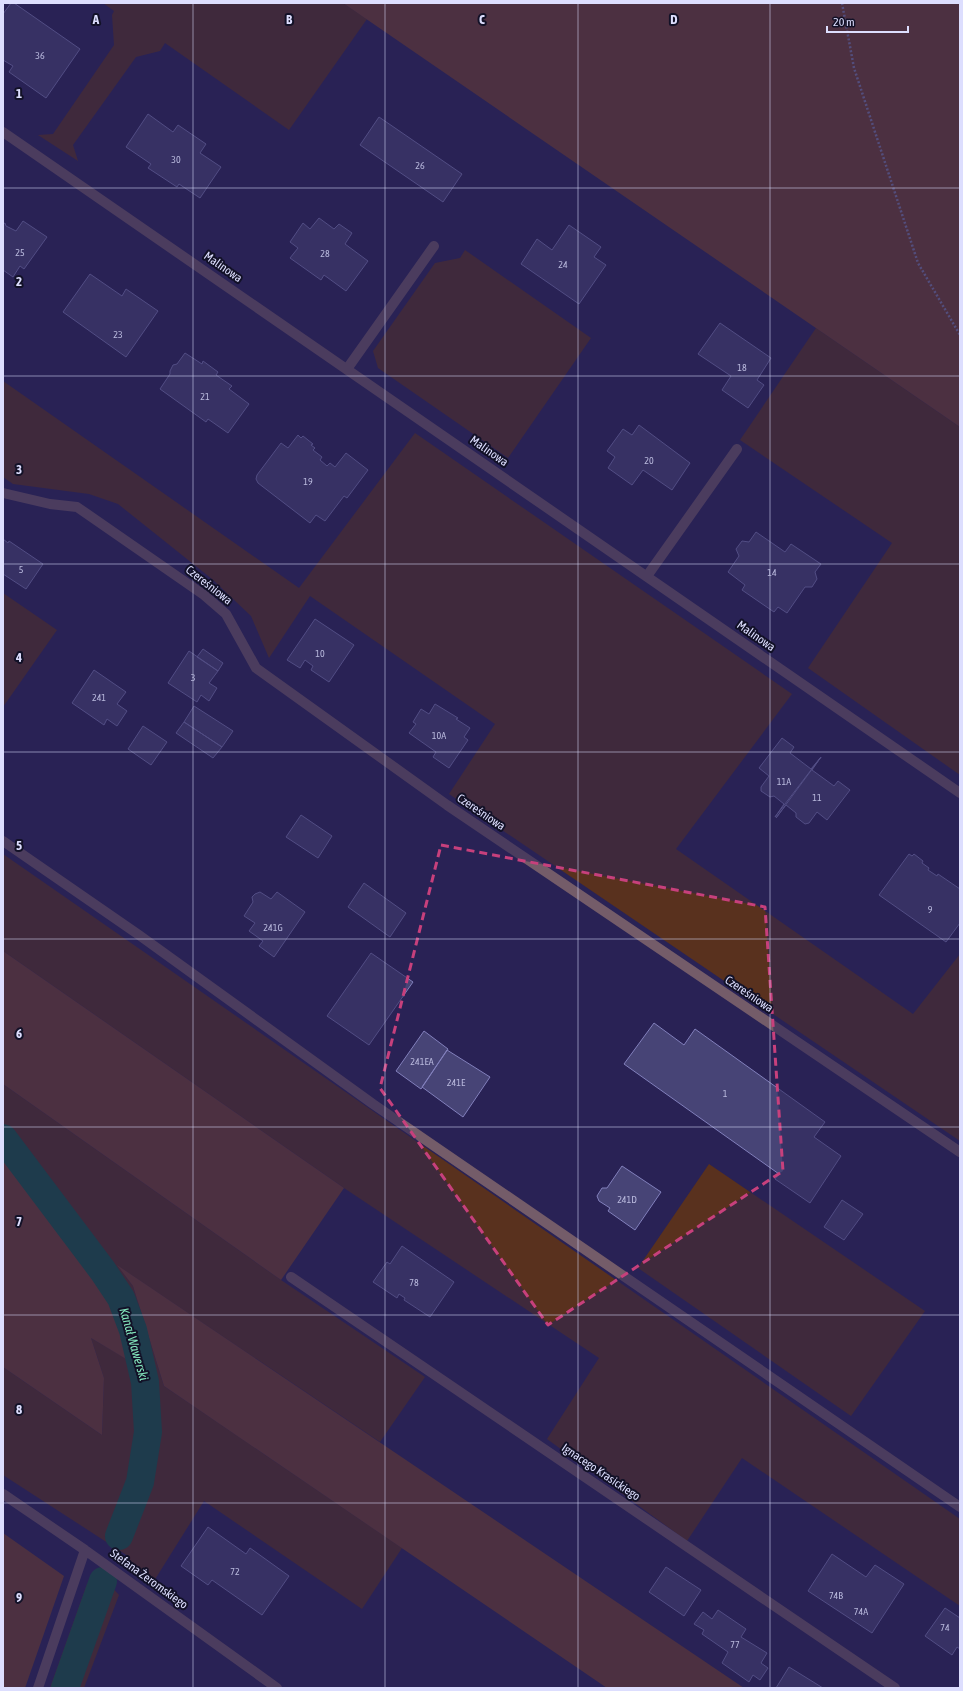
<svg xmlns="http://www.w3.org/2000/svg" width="963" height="1691" font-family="'Asap Condensed',sans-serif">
	<rect width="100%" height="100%" fill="#292255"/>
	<path fill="#59311e" d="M103,3H343L367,19L289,130L165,43L160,51L136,57L73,145L78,161L38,135L53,134L114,45L112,15L114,11Z
		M465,250L591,338L508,458L378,368L373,351L435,263L460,258Z
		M816,328L960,427V775L808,668L892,543L740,440Z
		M3,381L299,588L415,433L792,694L676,849L913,1014L960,954V1141L449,794L495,724L310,596L269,658L251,616L212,579L118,504L89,494L13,484L3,477Z
		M3,593L57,630L3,707Z
		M3,854L960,1519V1606L742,1458L687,1541L547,1439L599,1358L344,1188L3,951Z
		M3,1084L281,1280L425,1377L380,1442L118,1266L133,1286L164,1386L402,1548L362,1609L204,1501L154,1581L125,1560L128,1556L3,1475V1367L102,1435L104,1378L91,1338L135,1364L113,1298L3,1152Z
		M709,1164L925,1311L851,1416L638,1268Z
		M95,1582L110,1585L119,1595L84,1688H50L87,1584Z"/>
	<path fill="#754129" d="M343,3H960V427Z
		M3,951L344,1188L281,1280L3,1084Z
		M3,1153L113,1298L136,1365L91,1338L104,1378L102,1435L3,1367Z
		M117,1265L744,1688H607L164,1386L133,1286Z
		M3,1533L64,1576L25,1688H3Z"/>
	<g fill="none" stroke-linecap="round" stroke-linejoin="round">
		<path stroke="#105941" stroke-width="28" d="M3,1138L103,1271L121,1298L133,1330L145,1382L148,1432L140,1482L119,1536
			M65,1688L103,1581"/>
	</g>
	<path fill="#474476" stroke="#8280bc" d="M11,3H14L80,49L46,98L9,72L13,66L3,60V14Z
		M148,114L173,132L178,125L206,144L200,153L221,167L200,198L179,184L177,187L148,168L151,164L126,147Z
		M379,117L462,174L443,202L360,145Z
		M319,218L334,229L339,224L352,233L345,244L368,261L346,291L324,275L321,280L290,258L298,248L290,242L303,223L310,229Z
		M23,221L47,237L24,269L20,266L13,277L3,270V224L5,223L6,226L16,231Z
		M569,225L601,247L594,257L606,265L579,304L521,264L537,239L552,250Z
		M90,274L122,296L126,289L158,311L126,357L63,312Z
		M720,323L771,358L757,380L764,385L748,408L722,390L731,376L698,354Z
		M185,353L202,364L203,361L218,372L216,375L232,386L229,389L249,404L228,433L208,419L206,422L160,389L170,374V371L173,365L177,364Z
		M639,425L690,463L672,490L643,470L632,485L608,468L615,457L607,451L623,429L632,435Z
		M298,435L301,438L303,436L313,444L311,445L315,448L313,450L322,457L320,460L327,466L330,463L335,467L346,453L368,470L347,498L344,496L325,521L316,515L310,523L258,483L256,479L257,475L281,443L288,448Z
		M756,532L785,552L791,544L821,564L815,572L817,579L812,587H805L787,613L778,607L774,612L742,590L745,585L728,572L739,556L736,549L742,541L749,542Z
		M3,539L8,543L9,541L43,564L26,589L3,574Z
		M315,619L354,645L329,682L311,670L313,666L305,660L300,668L287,660Z
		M203,649L223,663L218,671L197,657Z
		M189,651L218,671L209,683L217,688L209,701L201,695L197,702L168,683Z
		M94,670L126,692L117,704L127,711L117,726L107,719L104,725L72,703Z
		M435,704L458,718L456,719L470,728L464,737L468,740L449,768L433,757L436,752L409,733L416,724L413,722L421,709L429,714Z
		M194,706L233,731L222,747L184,722Z
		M184,722L222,747L213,758L176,733Z
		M143,726L167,742L151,765L128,749Z
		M782,738L794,747L790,753L811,769L821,757L775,817L784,804L774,796L770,797L761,791V787L769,776L759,768Z
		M821,757L812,770L834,786L838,781L850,790L827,820L817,812L809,823L805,824L796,817V813L786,805L776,818Z
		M301,815L332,836L318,858L286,837Z
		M909,854L912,856L914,854L923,861L922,863L929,868L928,870L937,876L938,874L960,889V923L946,942L879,895Z
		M364,883L406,913L390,937L348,907Z
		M260,892L271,899L277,892L305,912L274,957L259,946L263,941L249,931L255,923L244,916L253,902L252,897L255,894Z
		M371,953L413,982L369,1045L327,1016Z
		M654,1023L684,1045L695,1029L825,1122L814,1137L841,1156L810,1203L775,1179L779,1174L624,1064Z
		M424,1031L448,1049L421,1089L396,1071Z
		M447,1050L490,1077L463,1117L422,1087Z
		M622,1166L661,1192L635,1230L608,1211L610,1208L599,1201L597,1196L602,1188H607Z
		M842,1200L863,1214L844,1240L824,1227Z
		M402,1246L454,1282L430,1317L404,1300L405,1298L399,1294L397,1298L373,1282L387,1262L390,1264Z
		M208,1527L246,1554L250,1548L289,1576L262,1615L212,1580L208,1585L181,1566Z
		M832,1554L866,1577L875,1565L904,1584L872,1633L808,1591Z
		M666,1567L701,1590L684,1616L649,1592Z
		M945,1608L960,1618V1649L957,1647L952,1655L925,1636Z
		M718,1610L746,1629L741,1637L767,1653L761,1663L768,1668L760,1680L753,1675L749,1682L722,1663L728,1652L702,1634L704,1630L694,1624L703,1612L712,1619Z
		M789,1667L823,1688H776Z"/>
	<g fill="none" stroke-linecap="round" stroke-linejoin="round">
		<path stroke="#8582ac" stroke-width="2.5" stroke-dasharray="2 2" stroke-linecap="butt" d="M842,3L854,68L918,263L960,335"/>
		<path stroke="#745c69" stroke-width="10" d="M347,369L434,246
			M647,576L737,449
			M3,841L139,935L373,1104L960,1507"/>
		<path stroke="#745c69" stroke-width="10" d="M3,132L960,793
			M3,493L50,504L77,507L204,595L226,614L256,668L447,805L960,1152
			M291,1277L895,1688
			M3,1494L85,1550L277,1688
			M38,1688L85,1550"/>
	</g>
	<path d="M0 0H963V1691H0ZM441,845L765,907L783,1171L548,1325L380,1088Z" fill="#292255" fill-opacity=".55" fill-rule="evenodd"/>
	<path fill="none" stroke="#c7407c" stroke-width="3" stroke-dasharray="8 5" stroke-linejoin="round" d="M441,845L765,907L783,1171L548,1325L380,1088Z"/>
	<path fill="none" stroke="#dddefe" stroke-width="1" stroke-opacity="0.55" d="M193,3V1688M385,3V1688M578,3V1688M770,3V1688M3,188H960M3,376H960M3,564H960M3,752H960M3,939H960M3,1127H960M3,1315H960M3,1503H960"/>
	<g text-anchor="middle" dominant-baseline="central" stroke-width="4" stroke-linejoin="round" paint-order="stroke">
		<g font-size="10" fill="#b8b8dc">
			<text x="40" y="55">36</text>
			<text x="176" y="159">30</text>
			<text x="420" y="165">26</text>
			<text x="20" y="252">25</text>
			<text x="325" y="253">28</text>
			<text x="563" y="264">24</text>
			<text x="118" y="334">23</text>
			<text x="742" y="367">18</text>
			<text x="205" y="396">21</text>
			<text x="649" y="460">20</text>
			<text x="308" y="481">19</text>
			<text x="21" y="569">5</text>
			<text x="772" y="572">14</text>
			<text x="320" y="653">10</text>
			<text x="193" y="677">3</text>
			<text x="99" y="697">241</text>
			<text x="439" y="735">10A</text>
			<text x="784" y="781">11A</text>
			<text x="817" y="797">11</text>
			<text x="930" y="909">9</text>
			<text x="273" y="927">241G</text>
			<text x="422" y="1061">241EA</text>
			<text x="456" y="1082">241E</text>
			<text x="725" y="1093">1</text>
			<text x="627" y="1199">241D</text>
			<text x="414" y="1282">78</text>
			<text x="235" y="1571">72</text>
			<text x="836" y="1595">74B</text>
			<text x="861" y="1611">74A</text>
			<text x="945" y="1627">74</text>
			<text x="735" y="1644">77</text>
		</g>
		<g font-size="12" fill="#dddefe" stroke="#121127">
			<text transform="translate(223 267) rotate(35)">Malinowa</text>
			<text transform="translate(489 451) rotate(35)">Malinowa</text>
			<text transform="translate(209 585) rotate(38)">Czereśniowa</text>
			<text transform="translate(756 636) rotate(35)">Malinowa</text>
			<text transform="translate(481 812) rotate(34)">Czereśniowa</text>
			<text transform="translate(749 994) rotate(34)">Czereśniowa</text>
			<text transform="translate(601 1472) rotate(34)">Ignacego Krasickiego</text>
			<text transform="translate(149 1579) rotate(36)">Stefana Żeromskiego</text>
		</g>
		<g font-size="13" font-style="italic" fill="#84e7bd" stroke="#121127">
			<text transform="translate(134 1344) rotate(74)">Kanał Wawerski</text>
		</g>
	</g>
	<g font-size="13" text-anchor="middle" font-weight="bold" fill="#dddefe" stroke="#121127" stroke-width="4" stroke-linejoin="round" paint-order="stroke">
		<text x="96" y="24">A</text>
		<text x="289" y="24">B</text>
		<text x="482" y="24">C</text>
		<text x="674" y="24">D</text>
		<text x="19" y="98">1</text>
		<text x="19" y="286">2</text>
		<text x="19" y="474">3</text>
		<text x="19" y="662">4</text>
		<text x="19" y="850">5</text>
		<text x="19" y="1038">6</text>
		<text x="19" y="1226">7</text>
		<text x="19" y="1414">8</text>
		<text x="19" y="1602">9</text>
	</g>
	<rect width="963" height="1691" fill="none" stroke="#dddefe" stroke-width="8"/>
	<path d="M827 26v6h81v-6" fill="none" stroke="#dddefe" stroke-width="2"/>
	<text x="833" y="26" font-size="12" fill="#dddefe" stroke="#121127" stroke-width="3" paint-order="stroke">20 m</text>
</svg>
